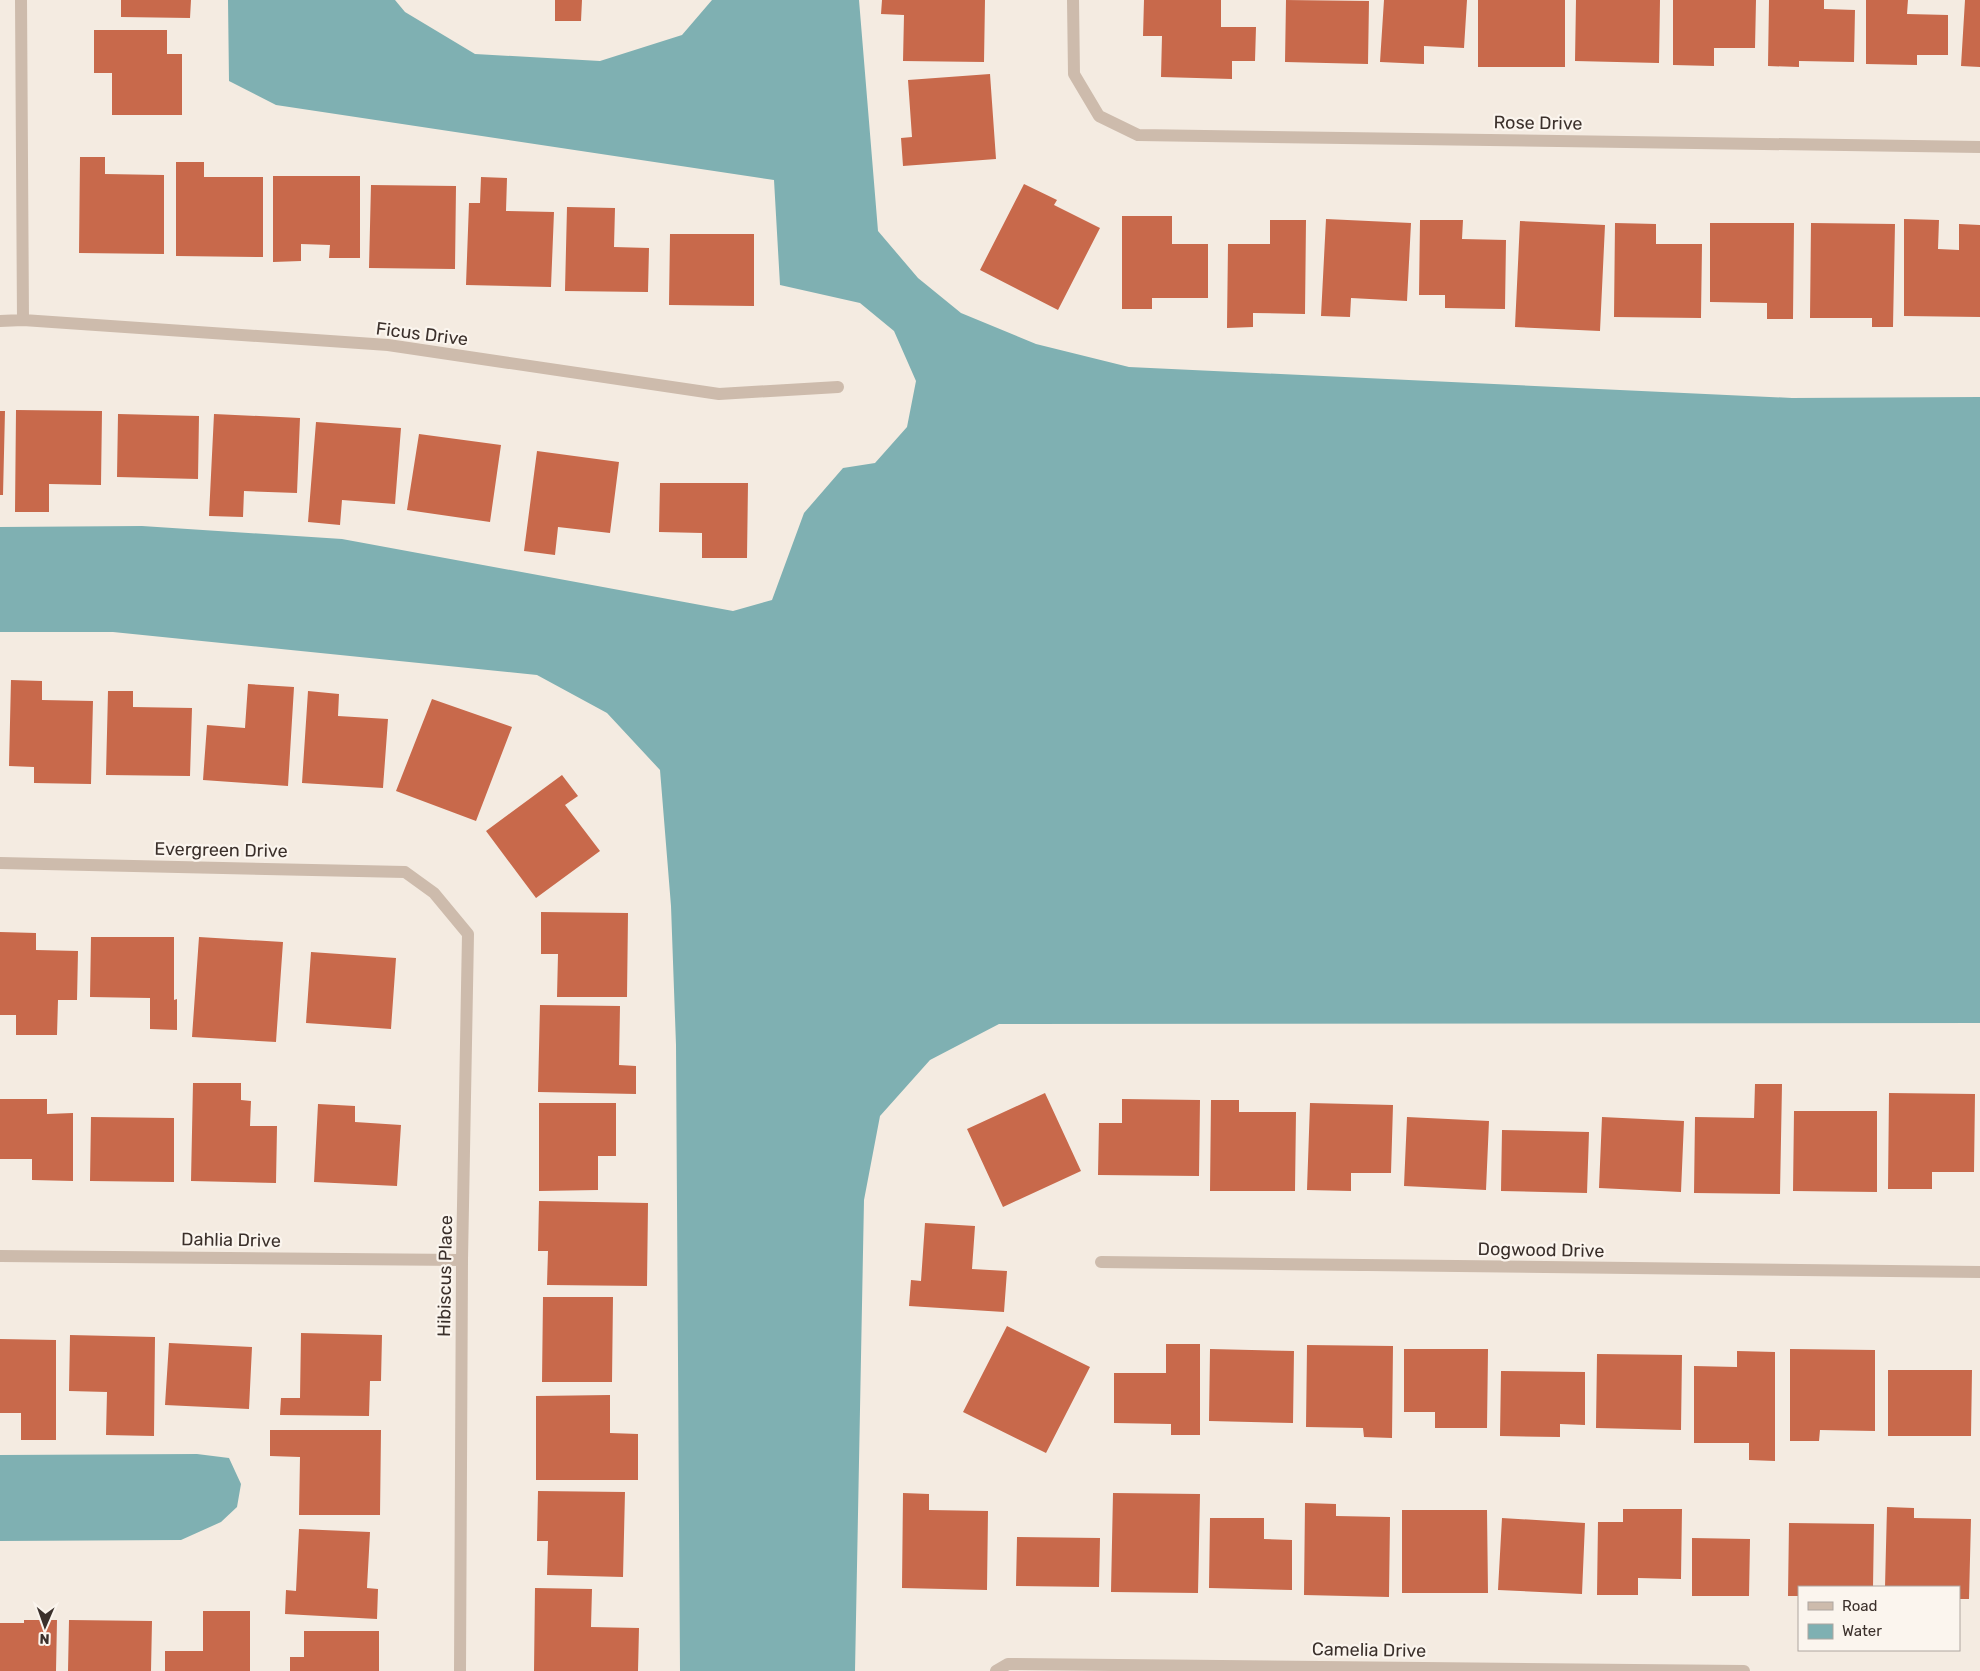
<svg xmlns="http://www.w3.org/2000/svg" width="1980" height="1671" font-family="Rubik,sans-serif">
	<rect width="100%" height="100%" fill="#f4ebe1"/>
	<path fill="#7fb0b2" d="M228,0H395L405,12L475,54L600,61L682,35L712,0H859L878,231L918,278L961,313L1036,344L1129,367L1792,398L1980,397V1023L999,1024L930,1060L880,1116L864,1200L855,1671H680L676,1045L671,906L660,770L607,713L537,675L113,632H0V527L142,526L342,539L733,611L772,600L804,513L843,468L875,463L907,427L916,381L894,331L860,303L780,285L774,180L276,105L229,81Z
		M197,1454L229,1458L241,1484L237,1507L221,1522L181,1540L0,1541V1455Z"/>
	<path fill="#c8694b" d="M121,0H191L190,18L121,17Z
		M555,0H582L581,21H555Z
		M882,0H985L984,62L903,61L904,15L881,14Z
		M1144,0H1221V27H1256L1255,61H1232V79L1161,77L1162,36H1143Z
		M1286,0L1369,1L1368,64L1285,62Z
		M1384,0H1467L1464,48L1424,46V64L1380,62Z
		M1478,0H1565V67H1478Z
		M1576,0H1660L1659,63L1575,61Z
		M1673,0H1756L1755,48H1714V66L1673,65Z
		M1769,0H1824V9L1855,10L1854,62L1799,61V67L1768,66Z
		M1866,0H1908L1907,14L1948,15V55H1917V65L1866,64Z
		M1965,0H1980V67L1961,66Z
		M94,30H167V54H182V115H112V73H94Z
		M990,74L996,159L903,166L901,138L912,137L908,80Z
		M80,157H105V174L164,175V254L79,253Z
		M176,162H204V177H263V257L176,256Z
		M273,176H360V258H329L330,245L301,244V261L273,262Z
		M481,177L507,178L506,211L554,212L551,287L466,285L469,203H480Z
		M1024,184L1057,200L1054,205L1100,228L1058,310L980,270Z
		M371,185L456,186L455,269L369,268Z
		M567,207L615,208L614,247L649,248L648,292L565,291Z
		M1122,216H1172V244H1208V298H1152V309H1122Z
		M1326,219L1411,223L1407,301L1351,298L1350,317L1321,316Z
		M1904,219L1939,220L1938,249L1959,250V224L1980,225V317L1904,316Z
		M1270,220H1306L1305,314L1253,313V327L1227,328L1228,244H1270Z
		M1420,220H1463L1462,239L1506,240L1505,309L1445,308V295H1419Z
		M1520,221L1605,225L1600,331L1515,327Z
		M1615,223L1656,224V244H1702L1701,318L1614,317Z
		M1710,223H1794L1793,319H1767V303L1710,302Z
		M1811,223L1895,224L1893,327H1872V318H1810Z
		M670,234H754V306L669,305Z
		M16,410L102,411L101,485L49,484V512H15Z
		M0,411H5L3,495H0Z
		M118,414L199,416L198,479L117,477Z
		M214,414L300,418L297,493L244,491L243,517L209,516Z
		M316,422L401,428L395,504L342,500L340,525L308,522Z
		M419,434L501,445L490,522L407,510Z
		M537,451L619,462L610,533L558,527L555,555L524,551Z
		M660,483H748L747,558H702V533L659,532Z
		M11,680L42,681V700L93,701L91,784L34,783V767L9,766Z
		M248,684L294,687L288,786L203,780L207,725L245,728Z
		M108,691H133V707L192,708L190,776L106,775Z
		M308,691L339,694L338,716L388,719L383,788L302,783Z
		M432,699L512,727L476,821L396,791Z
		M562,775L578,796L565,805L600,851L536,898L486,831Z
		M541,912L628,913L627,997H557L558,954H541Z
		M0,932L36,933V950L78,951L77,1000H58L57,1035H16V1015H0Z
		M91,937H174V1000L177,999V1030L150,1029V998L90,997Z
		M199,937L283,942L276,1042L192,1037Z
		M311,952L396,958L391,1029L306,1023Z
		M540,1005L620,1006L619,1065L636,1066V1094L538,1092Z
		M193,1083H241V1100L251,1101L250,1126H277L276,1183L191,1181Z
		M1755,1084H1782L1780,1194L1694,1193L1695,1117L1754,1118Z
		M1045,1093L1081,1171L1003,1207L967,1129Z
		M1889,1093L1975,1094L1974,1172H1932V1189H1888Z
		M0,1099H47V1114L73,1113V1181L32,1180V1159H0Z
		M1122,1099L1200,1100L1199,1176L1098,1175L1099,1123H1122Z
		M1211,1100H1239V1112H1296L1295,1191H1210Z
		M539,1103H616V1156H598V1190L539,1191Z
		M1310,1103L1393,1105L1391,1173H1351V1191L1307,1190Z
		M318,1104L355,1106V1122L401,1125L397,1186L314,1182Z
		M1794,1111H1877V1192L1793,1191Z
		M91,1117L174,1118V1182L90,1181Z
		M1407,1117L1489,1121L1486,1190L1404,1186Z
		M1602,1117L1684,1121L1681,1192L1599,1188Z
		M1502,1130L1589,1132L1587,1193L1501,1191Z
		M539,1201L648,1203L647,1286L547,1285L548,1251H538Z
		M925,1223L975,1226L972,1269L1007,1271L1004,1312L909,1306L911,1280L921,1281Z
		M543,1297H613L612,1382H542Z
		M1007,1326L1090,1367L1046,1453L963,1412Z
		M301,1333L382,1335L381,1381H370L369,1416L280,1415L281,1398H300Z
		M70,1335L155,1337L154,1436L106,1435L107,1392L69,1391Z
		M0,1339L56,1340V1440H21V1413H0Z
		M169,1343L252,1347L249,1409L165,1405Z
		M1166,1344H1200V1435H1171V1424L1114,1423V1373H1166Z
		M1307,1345L1393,1346L1392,1438L1364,1437L1363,1428L1306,1427Z
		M1210,1349L1294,1351L1293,1423L1209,1421Z
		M1404,1349H1488L1487,1428H1435V1412H1404Z
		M1790,1349L1875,1350V1431L1820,1430L1819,1441H1790Z
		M1737,1351L1775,1352V1461L1749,1460V1443H1694V1366L1737,1367Z
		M1597,1354L1682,1355L1681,1430L1596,1428Z
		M1888,1370H1972L1971,1436H1888Z
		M1501,1371L1585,1372V1425L1560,1424V1437L1500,1436Z
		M610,1395V1433L638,1434V1480H536V1396Z
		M270,1430H381L380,1515H299L300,1457L270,1456Z
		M538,1491L625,1492L623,1577L547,1575L548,1541H537Z
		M903,1493L929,1494V1510L988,1511L987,1590L902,1588Z
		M1113,1493L1200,1494L1198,1593L1111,1592Z
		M1305,1503L1336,1504V1516L1390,1517L1389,1597L1304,1595Z
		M1887,1507L1914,1508V1518L1971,1519L1969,1599H1959V1587H1885Z
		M1623,1509H1682L1681,1579L1638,1578V1595H1597L1598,1522H1623Z
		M1402,1510H1487L1488,1593H1402Z
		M1210,1518H1264V1539L1292,1540V1590L1209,1588Z
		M1502,1518L1585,1523L1582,1594L1498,1590Z
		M1789,1523L1874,1524L1873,1587H1799V1596H1788Z
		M299,1529L370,1532L367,1588L378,1589L377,1619L285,1614L286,1590L296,1591Z
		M1017,1537L1100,1538L1099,1587L1016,1586Z
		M1692,1538L1750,1539L1749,1596H1692Z
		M535,1588L592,1589L591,1627L639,1628L638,1671H534Z
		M203,1611H250V1671H165V1651H203Z
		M24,1620H57L56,1671H0V1623H24Z
		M69,1620L152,1621L151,1671H68Z
		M304,1631H379V1671H290V1657H304Z"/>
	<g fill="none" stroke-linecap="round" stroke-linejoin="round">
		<path stroke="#cdbbac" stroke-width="12" d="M21,0L23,320
			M1073,0L1074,74L1099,116L1138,135L1980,147
			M0,321L23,320L388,345L719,394L838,387
			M0,863L405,872L434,893L468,934L462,1260L460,1671
			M0,1256L462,1260
			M1101,1262L1980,1272
			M996,1671L1008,1664L1744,1671"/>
	</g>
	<g text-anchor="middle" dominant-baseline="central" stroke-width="4.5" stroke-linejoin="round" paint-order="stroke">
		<g font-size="18" fill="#3b302b" stroke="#fbf5ee">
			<text transform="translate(1538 123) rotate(1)">Rose Drive</text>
			<text transform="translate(422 334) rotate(7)">Ficus Drive</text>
			<text transform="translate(221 850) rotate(1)">Evergreen Drive</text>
			<text transform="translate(231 1240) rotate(1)">Dahlia Drive</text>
			<text transform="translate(1541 1250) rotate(1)">Dogwood Drive</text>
			<text transform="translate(445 1276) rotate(-89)">Hibiscus Place</text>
			<text transform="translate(1369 1650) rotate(1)">Camelia Drive</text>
		</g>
	</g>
	<rect x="1798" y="1586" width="162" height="65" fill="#fbf5ee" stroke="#aea6a0"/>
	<rect x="1808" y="1602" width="25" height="8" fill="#cdbbac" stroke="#aea6a0"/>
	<text x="1842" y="1611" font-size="15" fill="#3b302b">Road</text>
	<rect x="1808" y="1624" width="25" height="15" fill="#7fb0b2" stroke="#aea6a0"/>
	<text x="1842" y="1636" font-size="15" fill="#3b302b">Water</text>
	<g transform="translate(45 1626) rotate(182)" stroke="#fbf5ee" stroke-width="4" paint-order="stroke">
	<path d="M0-4L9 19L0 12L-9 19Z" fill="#3b302b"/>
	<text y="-8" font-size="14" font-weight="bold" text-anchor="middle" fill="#3b302b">N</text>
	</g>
</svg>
